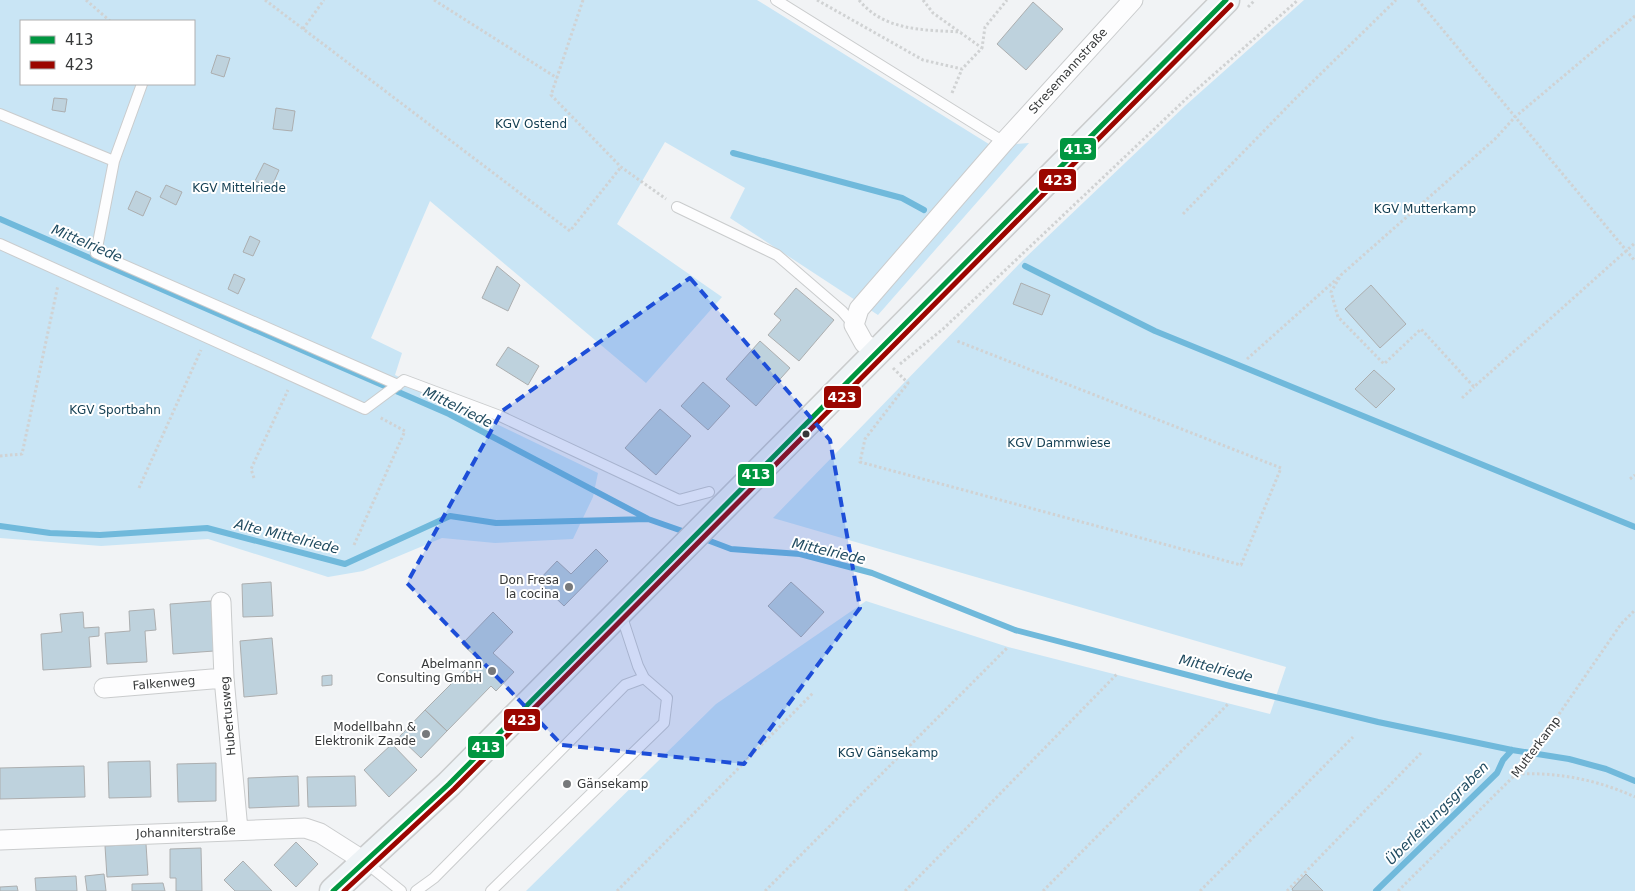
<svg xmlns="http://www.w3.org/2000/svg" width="1635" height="891" font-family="'DejaVu Sans',sans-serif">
	<rect width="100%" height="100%" fill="#f1f3f5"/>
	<path fill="#c9e5f5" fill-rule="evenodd" d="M0,0H757L992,146L1029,143L878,315L730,218L745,188L665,142L617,224L722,297L646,383L430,201L371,338L402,353L395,375L598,473L593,497L573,539L495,543L442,538L363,571L328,577L208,539L101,546L0,538ZM21,21H194V84H21Z
		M1304,0H1635V891H526L716,704L866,601L1008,647L1270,714L1286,667L773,518L1024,259L1186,105Z"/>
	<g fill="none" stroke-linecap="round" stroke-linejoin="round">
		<path stroke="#70b9db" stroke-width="6" d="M733,153L902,198L924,210
			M0,219L449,414L648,519L688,533
			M1025,266L1155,331L1635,527
			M0,526L50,533L100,535L207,528L345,564L450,516L496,523L648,519
			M702,538L731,549L800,554L872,573L1015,630L1230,686L1378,722L1512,750L1569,759L1606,769L1635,781
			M1376,891L1497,773L1503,760L1512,750"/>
	</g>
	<path fill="#bed2dd" stroke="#acaeaf" d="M1033,2L1063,29L1026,70L997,44Z
		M217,55L230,58L224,77L211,73Z
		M54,98L67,99L65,112L52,110Z
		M276,108L295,111L292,131L273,129Z
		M264,163L279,170L271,188L255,181Z
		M166,185L182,192L176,205L160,197Z
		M136,191L151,198L143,216L128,209Z
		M250,236L260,241L253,256L243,252Z
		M497,266L520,285L508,311L482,298Z
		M234,274L245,279L238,294L228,289Z
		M1021,283L1050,295L1042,315L1013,304Z
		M1371,285L1406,324L1380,348L1345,309Z
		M796,288L834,320L799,361L768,335L781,320L774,314Z
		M760,341L790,368L756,406L726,379Z
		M508,347L539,366L528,385L496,365Z
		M1374,370L1395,389L1376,408L1355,389Z
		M703,382L730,406L708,430L681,406Z
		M660,409L691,436L656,475L625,448Z
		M596,549L608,561L564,606L538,581L557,561L571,574Z
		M271,582L273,616L243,617L242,584Z
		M791,582L824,612L801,637L768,606Z
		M211,601L214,651L173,654L170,604Z
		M154,609L156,630L145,631L147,662L107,664L105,633L130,631L129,611Z
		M83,612L84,628L99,627V636L89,637L91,667L43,670L41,634L62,632L60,614Z
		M493,612L513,632L493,653L514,672L496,691L491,686L447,731L425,710L477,658L462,644Z
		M272,638L277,694L244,697L240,641Z
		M332,675V685L322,686V676Z
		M425,710L447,731L421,758L399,737Z
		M392,744L417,770L389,797L364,770Z
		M150,761L151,797L109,798L108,762Z
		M216,763V801L178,802L177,764Z
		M84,766L85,797L0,799V768Z
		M298,776L299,806L249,808L248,778Z
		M355,776L356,806L308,807L307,777Z
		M296,842L318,864L296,887L274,865Z
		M146,844L148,875L107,877L105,846Z
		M201,848L202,891H176V878H170V849Z
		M243,861L272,891H235L224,880Z
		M104,874L106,891H87L85,876Z
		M1306,874L1323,891H1293L1292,889Z
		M76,876L77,891H36L35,878Z
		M163,883L165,891H132V884Z
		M17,886L18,891H0V887Z"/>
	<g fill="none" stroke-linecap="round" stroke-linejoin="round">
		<defs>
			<path id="lane" d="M776,0L1004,142
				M142,84L114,161L96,253L398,385
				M0,114L114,161
				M677,207L777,255L842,311L854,325
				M0,244L365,409L404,380L500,416L679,500L709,492
				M621,614L638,666L644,678
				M365,862L401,891
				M416,891L434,878L625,685L644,678L667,698L664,723L491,891"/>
			<path id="street" d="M878,353L864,343L854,325L859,309L1004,142L1133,0
				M221,602L224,678L238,830
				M104,688L224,678
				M0,840L305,828L320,833L364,861"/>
			<path id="secondary" d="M333,891L449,784L1226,0"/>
		</defs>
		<use href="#lane" stroke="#cacccd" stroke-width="12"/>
		<use href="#street" stroke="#cacccd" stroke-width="21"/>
		<use href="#secondary" stroke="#cacccd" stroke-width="29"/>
		<path stroke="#d0d2d3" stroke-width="3" stroke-dasharray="2.5 2.5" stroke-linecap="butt" d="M86,0L110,21
			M265,0L570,231L621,167
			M434,0L557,78
			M583,0L551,95L621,167L666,199
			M817,0L923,60L962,69L982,48L985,27L1007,0
			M859,0C884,31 924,30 961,32
			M923,0L933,13L982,48
			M1418,0L1635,261
			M1248,7L1255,0
			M1635,16L1515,117L1495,139L1341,275L1331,292L1338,317L1384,364L1421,329L1474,387L1635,243
			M303,29L324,0
			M952,93L962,69
			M1183,214L1294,100L1396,0
			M1247,359L1339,277
			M900,364L943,329L1186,99L1298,0
			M893,368L908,383L865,439L860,462L1241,565L1281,468L957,341
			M1462,398L1474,387
			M0,456L22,454L58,285
			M254,478L251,469L288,390
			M1630,479L1635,475
			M139,488L201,350
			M354,545L405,431L379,417
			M1517,774C1558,772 1598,780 1635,797
			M617,891L814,692
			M765,891L1008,647
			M905,891L1117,674
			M1043,891L1229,703
			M1200,891L1353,737
			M1287,891L1421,753
			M1398,891L1522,768L1621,624L1635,610"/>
		<use href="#lane" stroke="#fdfdfe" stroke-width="10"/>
		<use href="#street" stroke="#fdfdfe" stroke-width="19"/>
		<use href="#secondary" stroke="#eef3f6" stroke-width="26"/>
		<defs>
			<path id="bus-1" d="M333,891L449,784L1226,0"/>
			<path id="bus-2" d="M344,891L454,789L1231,5"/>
		</defs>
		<use href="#bus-1" stroke="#fff" stroke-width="9"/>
		<use href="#bus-2" stroke="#fff" stroke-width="9"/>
		<use href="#bus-1" stroke="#009640" stroke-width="5"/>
		<use href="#bus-2" stroke="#9b0600" stroke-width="5"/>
	</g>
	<path fill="#1d4ed8" fill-opacity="0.2" stroke="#1d4ed8" stroke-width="4" stroke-dasharray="10 6" stroke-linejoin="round" d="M690,278L830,440L860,608L744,764L562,745L407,583L502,411Z"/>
	<circle fill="#363839" stroke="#fff" stroke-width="2" cx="806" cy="434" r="4.5"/>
	<g fill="#77797b" stroke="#fff" stroke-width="2">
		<circle cx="569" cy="587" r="5"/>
		<circle cx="492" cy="671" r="5"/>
		<circle cx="426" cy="734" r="5"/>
		<circle cx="567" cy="784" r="5"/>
	</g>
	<g text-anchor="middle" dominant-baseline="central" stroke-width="4" stroke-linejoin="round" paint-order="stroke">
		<g font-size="12" fill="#363839" stroke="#fff">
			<text transform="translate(1068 71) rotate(-48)">Stresemannstraße</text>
			<text transform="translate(164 683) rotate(-5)">Falkenweg</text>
			<text transform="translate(228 716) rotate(-95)">Hubertusweg</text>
			<text transform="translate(1536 747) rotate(-53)">Mutterkamp</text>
			<text transform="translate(186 832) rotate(-2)">Johanniterstraße</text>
		</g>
		<g font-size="12" fill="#113d51" stroke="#fff">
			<text x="531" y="124">KGV Ostend</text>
			<text x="239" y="188">KGV Mittelriede</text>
			<text x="1425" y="209">KGV Mutterkamp</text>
			<text x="115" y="410">KGV Sportbahn</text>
			<text x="1059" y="443">KGV Dammwiese</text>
			<text x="888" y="753">KGV Gänsekamp</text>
		</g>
		<g font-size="12" fill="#363839" stroke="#fff" text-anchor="end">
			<text x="559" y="580">Don Fresa<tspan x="559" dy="14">la cocina</tspan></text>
			<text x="482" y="664">Abelmann<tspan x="482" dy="14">Consulting GmbH</tspan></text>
			<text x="416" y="727">Modellbahn &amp;<tspan x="416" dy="14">Elektronik Zaade</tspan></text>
			<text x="577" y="784" text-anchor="start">Gänsekamp</text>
		</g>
		<g font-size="14" font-style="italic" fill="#214c61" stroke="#fff">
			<text transform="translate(87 243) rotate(23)">Mittelriede</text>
			<text transform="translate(458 407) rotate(26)">Mittelriede</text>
			<text transform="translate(287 536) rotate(14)">Alte Mittelriede</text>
			<text transform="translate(829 551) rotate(13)">Mittelriede</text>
			<text transform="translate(1216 668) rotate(14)">Mittelriede</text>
			<text transform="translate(1437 813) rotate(-45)">Überleitungsgraben</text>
		</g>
	</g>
	<g stroke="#fff" stroke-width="2">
		<rect x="1059" y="137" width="38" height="24" rx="5" fill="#009640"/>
		<rect x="1038" y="168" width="39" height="24" rx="5" fill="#9b0600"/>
		<rect x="823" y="385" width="39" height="24" rx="5" fill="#9b0600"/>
		<rect x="737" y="463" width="38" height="24" rx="5" fill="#009640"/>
		<rect x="503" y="708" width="38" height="24" rx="5" fill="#9b0600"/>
		<rect x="467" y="735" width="38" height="24" rx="5" fill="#009640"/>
	</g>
	<g font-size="14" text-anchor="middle" font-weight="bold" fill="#fff">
		<text x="1078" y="154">413</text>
		<text x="1058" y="185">423</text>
		<text x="842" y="402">423</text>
		<text x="756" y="479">413</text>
		<text x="522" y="725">423</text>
		<text x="486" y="752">413</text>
	</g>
	<rect x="20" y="20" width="175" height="65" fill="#ffffff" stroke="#afafb0"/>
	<rect x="30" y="36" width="25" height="8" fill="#009640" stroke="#afafb0"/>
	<text x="65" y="45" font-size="15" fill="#363839">413</text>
	<rect x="30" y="61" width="25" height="8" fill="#9b0600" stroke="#afafb0"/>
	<text x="65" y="70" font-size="15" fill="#363839">423</text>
</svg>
